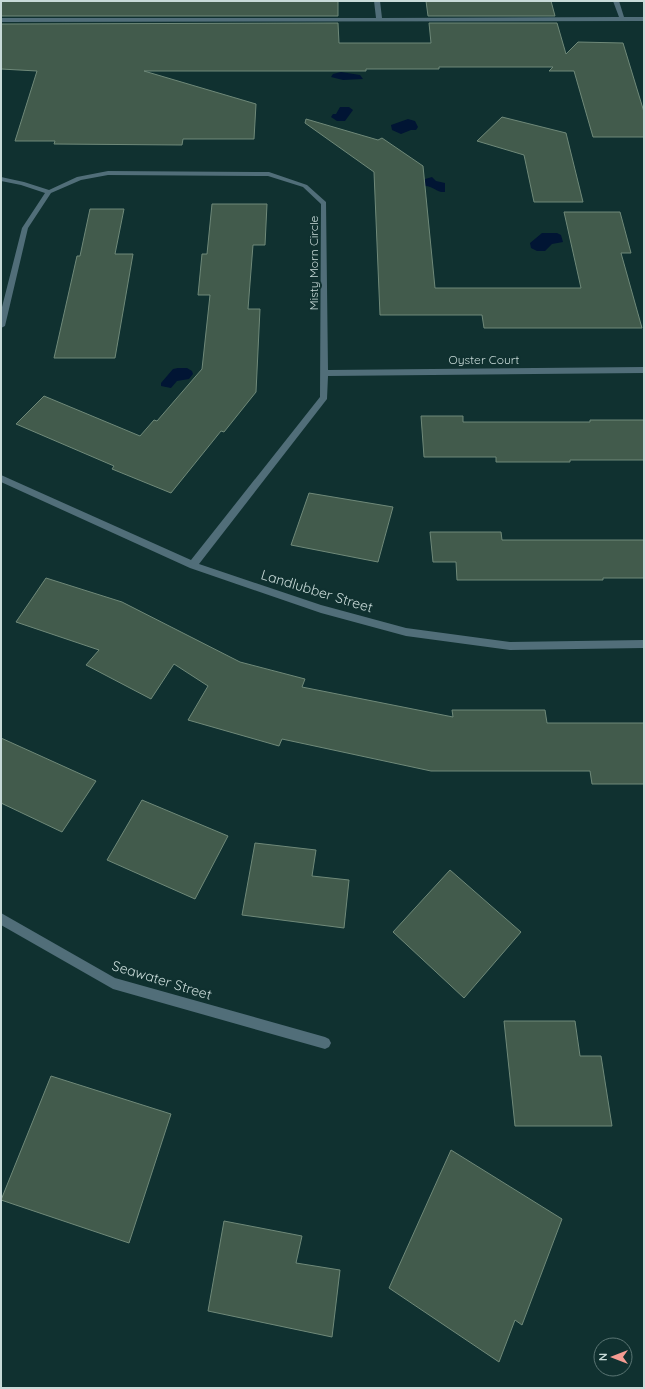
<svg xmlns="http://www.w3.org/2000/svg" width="645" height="1389" font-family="Quicksand,sans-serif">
	<rect width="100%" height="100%" fill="#103130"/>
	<path fill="#011534" d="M341,72L360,75L363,79L343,80L331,77L333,74Z
		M340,107H349L353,110L345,121H337L331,117L333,114H336Z
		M408,119L415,121L418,127L416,130H411L401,134L392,130L391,125Z
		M432,177L436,181L445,183V192C437,193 432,185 424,186L418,181Z
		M542,233H557L561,235L563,242L552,244L545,251H537L531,248L530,243Z
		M178,368H187L192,371L193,374L189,379L177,381L171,388L161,386V383L173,369Z"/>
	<path fill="#425b4c" stroke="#6f8979" d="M1,1H338V16H1Z
		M426,1H551L555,16H428Z
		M338,23L339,43H431L429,23H557L566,54L578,42L623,43L644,112V137H593L574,71H549L553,67H439V69H366V71H144L256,104L254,139H183L182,145L54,144L55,141H15L37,71L1,69V24Z
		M502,117L566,133L583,202H534L524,155L477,141Z
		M306,119L378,140L382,138L423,166L435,288H581L564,212H620L631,253H621L642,328H484L482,315H380L374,172L305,123Z
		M212,204H267L265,245H253L248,309H260L256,392L224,432L221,431L171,493L112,469L114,466L16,424L44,396L140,436L154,420L157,421L202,369L210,295H198L202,254H207Z
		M90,209H124L115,254H133L115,358H54L77,256H80Z
		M421,416H463V422H590V420H644V460H570V462H496V457H424Z
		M309,493L393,507L378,562L291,545Z
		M430,532H501L502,540H644V578H603V580H457L456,562H433Z
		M46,578L122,602L240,662L305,679L302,687L453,717L452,710H545L547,723H644V784H592L590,771H431L282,739L279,746L188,720L208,686L174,664L151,699L86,665L99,650L16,622Z
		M1,738L96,781L62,832L1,803Z
		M142,800L228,836L195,899L107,860Z
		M255,843L316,850L312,876L349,880L344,928L242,915Z
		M450,870L521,932L464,998L393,932Z
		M504,1021H575L580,1056H601L612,1126H515Z
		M51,1076L171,1114L129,1243L1,1200Z
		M451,1150L562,1219L522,1325L515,1320L499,1362L389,1288Z
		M224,1221L302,1236L296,1263L340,1270L332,1337L208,1311Z"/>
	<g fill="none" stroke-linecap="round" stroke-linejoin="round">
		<path fill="#516e79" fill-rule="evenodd" d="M374,1H380L382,18L619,17L613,1H619L624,17H644V21L1,22V18H376Z
			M108,171L269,172L307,185L326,202L328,370L644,367V373L328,376L327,399L199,564L321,605L406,628L510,642L644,640V648L510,650L406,636L321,613L190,568L1,482V475L191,560L320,397L321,204L303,187L268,176L108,175L81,180L51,193L28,228L5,326L1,328V311L22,228L45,193L21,185L1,181V177L24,182L49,190L77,177Z
			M1,913L115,978L325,1037L329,1039L331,1043L329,1047L325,1049L113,989L1,925Z"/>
	</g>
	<g text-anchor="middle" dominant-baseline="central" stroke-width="4" stroke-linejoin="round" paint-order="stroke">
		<g font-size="12" fill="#c8dad8" stroke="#103130">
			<text transform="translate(313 263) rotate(-90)">Misty Morn Circle</text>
			<text x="484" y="359">Oyster Court</text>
		</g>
		<g font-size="14" fill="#c8dad8" stroke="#103130">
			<text transform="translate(317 591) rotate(17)">Landlubber Street</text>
			<text transform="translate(162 980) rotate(17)">Seawater Street</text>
		</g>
	</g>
	<rect width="645" height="1389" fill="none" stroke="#c8dad8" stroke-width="4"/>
	<g transform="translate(613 1357) rotate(270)"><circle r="19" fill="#103130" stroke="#5a7573"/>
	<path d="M0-3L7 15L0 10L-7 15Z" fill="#f59c92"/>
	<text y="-6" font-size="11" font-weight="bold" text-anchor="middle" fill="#c8dad8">N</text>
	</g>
</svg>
